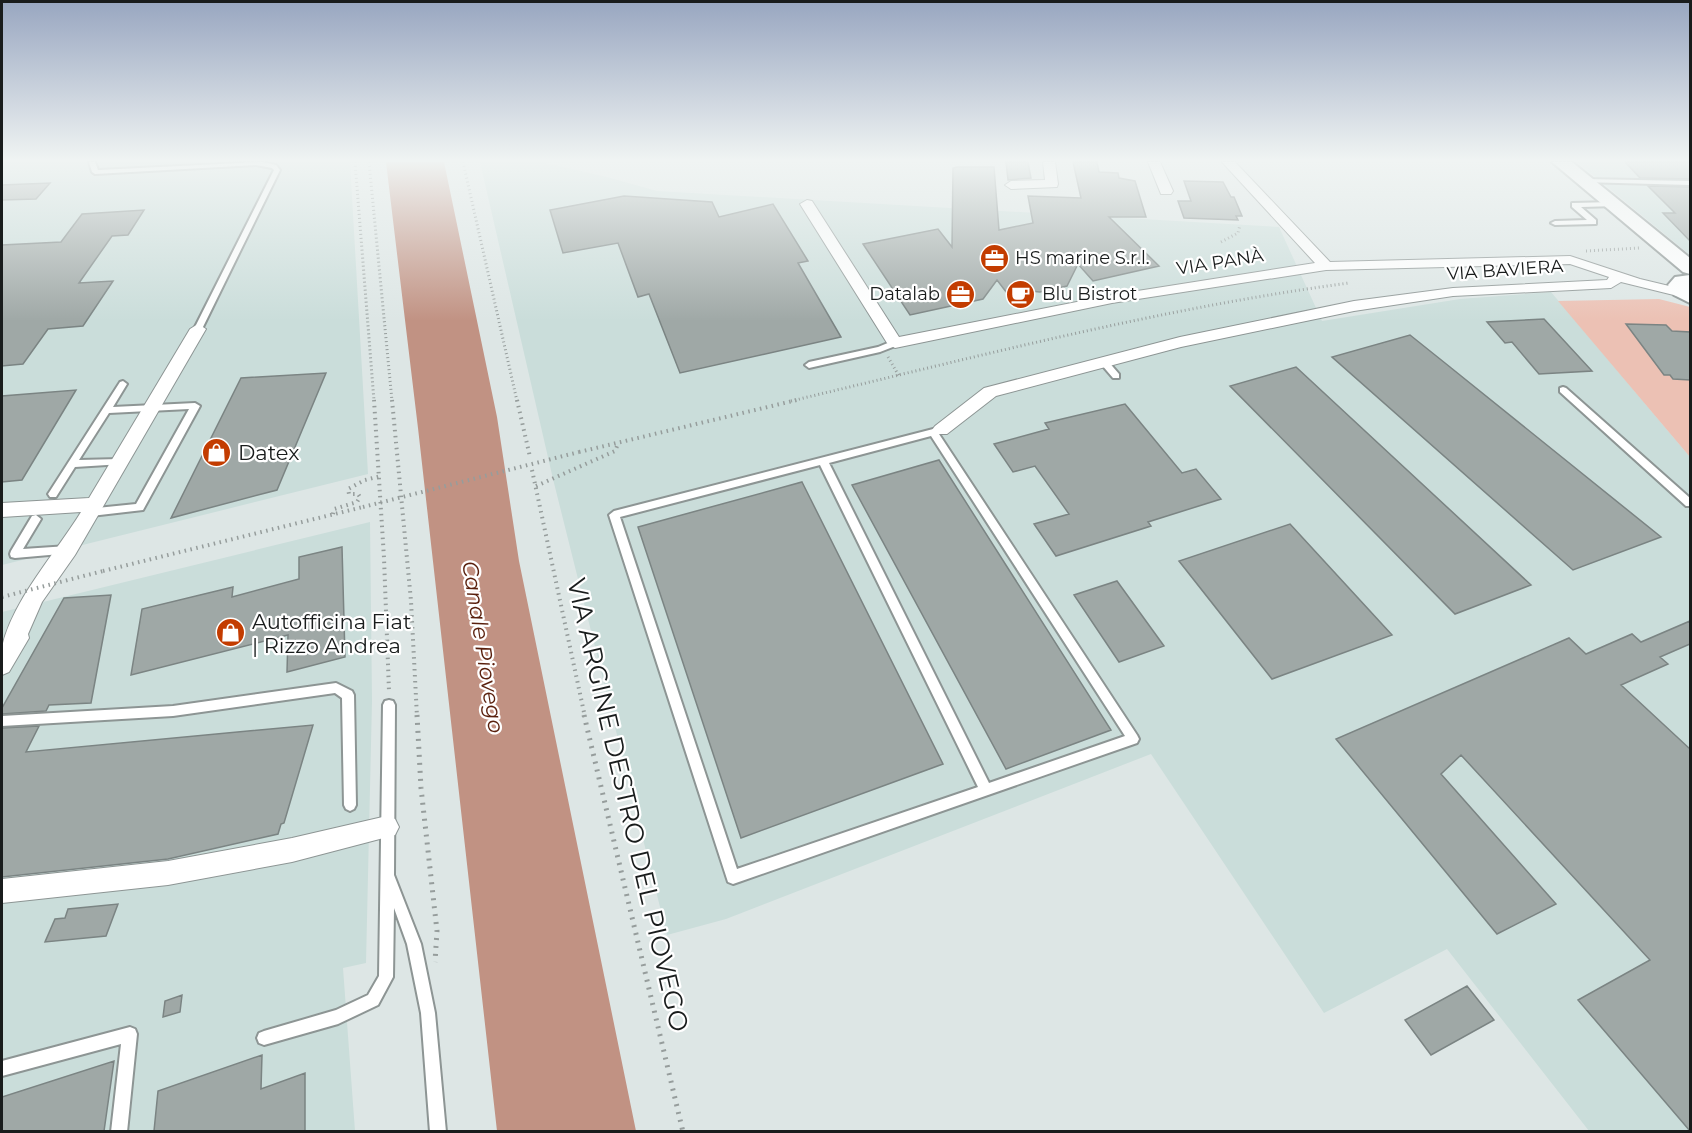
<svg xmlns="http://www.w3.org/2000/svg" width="1692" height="1133" font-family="Montserrat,sans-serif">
	<rect width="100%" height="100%" fill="#dde6e5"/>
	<path fill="#caddda" d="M2,162H350L368,474L2,565Z
		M480,162H541L607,177L657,191L1279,227L1322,321L1460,299L1551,292L1690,457V1131H1589L1447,949L1324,1013L1151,754L726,919L667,935L553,479Z
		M1577,162H1690V255Z
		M370,522L372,701L366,963L343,968L355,1131H2V612Z"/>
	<path fill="#ecc1b4" d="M1659,299L1690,307V457L1558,301Z"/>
	<path fill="#c19283" d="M386,162H444L497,417L519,561L636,1131H497L418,428Z"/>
	<path fill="#9fa8a6" stroke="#7b8483" stroke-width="1.5" d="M1006,162H1028L1031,178L1008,180Z
		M1073,162H1097L1099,172L1118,173L1119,178L1135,181L1146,217H1109L1159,266L1093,281L1078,264L1067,286L1040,292L1030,291L1028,294L1014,298L1010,297L997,280L983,299L910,315L863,244L938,229L952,247L953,168L957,167H994L999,230L1033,223L1028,196L1081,198Z
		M1625,162H1690V179L1640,178Z
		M1184,181L1223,182L1231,197H1234L1242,216H1236L1238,220L1184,218L1178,201H1191Z
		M50,183L36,199L2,200V185Z
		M1648,186L1690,187V241L1663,213H1675Z
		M624,196L712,202L719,217L773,204L808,261L798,263L841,337L680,373L649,294L638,297L618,243L563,253L550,210Z
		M144,210L128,235L112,236L79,283L113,281L83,326L48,329L23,364L2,366V245L61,242L82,214Z
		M1544,319L1592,371L1539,374L1512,342L1505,343L1487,322Z
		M1626,324L1666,325L1672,331L1690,332V380L1673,379L1670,375H1664Z
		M1410,335L1445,363L1661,537L1573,570L1332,357Z
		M1296,367L1531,585L1455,614L1230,386Z
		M326,373L277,490L171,518L241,378Z
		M76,390L22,480L2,482V396Z
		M1125,404L1182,473L1196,469L1221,499L1148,522L1151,526L1056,556L1034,524L1069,514L1035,466L1013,472L994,444L1049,429L1045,423Z
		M939,460L1111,730L1006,769L852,485Z
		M802,482L943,764L741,838L638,527Z
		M1290,524L1392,635L1272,679L1179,561Z
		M342,547L345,657L287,672L288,635L131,675L142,609L233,587L232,597L299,579V557Z
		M1117,581L1164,646L1119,662L1074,595Z
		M111,595L91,703L49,705L46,711L2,714V708L64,598Z
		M1690,621V644L1660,657L1668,664L1621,685L1690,749V1131L1578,1000L1650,960L1461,755L1441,774L1556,904L1497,934L1336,739L1569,638L1586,654L1632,634L1641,642Z
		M313,725L284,823L281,824L278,834L168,859L2,877V728L39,726L26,752Z
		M118,904L106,936L45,942L55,919L65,918L68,909Z
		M1467,986L1494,1020L1431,1055L1405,1020Z
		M182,995L180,1012L163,1017L165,1001Z
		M262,1055L261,1089L305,1073V1131H154L158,1091Z
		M114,1061L104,1131H2V1097Z"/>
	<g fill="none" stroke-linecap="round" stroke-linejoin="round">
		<defs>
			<path id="service" d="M89,162H95L98,170L262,162L276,165L280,170L201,331H195L194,329L274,170L272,168L256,165L95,174L92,172Z
				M1585,179L1690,181V185L1583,182V180Z
				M1613,202H1616V206L1581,207L1596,220V224L1555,225L1551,223L1555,221L1587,220L1572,207V203Z
				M895,340L899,343L898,345L880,352L809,368L805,365L809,362L878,347Z
				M1104,359L1107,360L1119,374V378H1113L1101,364L1100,362Z
				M123,381L127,384L113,407L195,403L200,406L143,510L91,516L86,512L87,509L136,504L189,409L109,413L79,460L120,459L125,462L123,464L75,467L56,497H50L48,494L50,491L120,382Z
				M1563,387L1566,388L1690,498V506H1686L1560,392V388Z
				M941,427L946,430L939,434L1137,735L1139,739L1137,743L733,884L728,882L609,515L614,511ZM931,436L1125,736L989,783L829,463ZM820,465L978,787L737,869L620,517Z
				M36,515L41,519L23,549L68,546L72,547L73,550L72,553L15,558L11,557L10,554L11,551L32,516Z
				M336,683L352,691L354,695L356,805L354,809L350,811L346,809L344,805L342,698L335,693L173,716L2,726V716L173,706Z
				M389,700L393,701L395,705L394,875L421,944L435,1013L446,1132H430L421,1013L407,944L394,908L393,977L378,1005L338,1024L264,1045L259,1043L257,1038L259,1033L264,1031L336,1010L368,995L379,976L383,705L385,701Z
				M130,1027L135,1029L137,1034L127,1132H111L121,1044L2,1076V1061Z"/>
			<path id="minor" d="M1043,162H1055L1058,184L1057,187L1011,189L1005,185L1011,181L1045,180Z
				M1148,162H1160L1173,191L1171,194H1161Z
				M1222,162H1235L1330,262L1570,256L1640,279L1690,291V299L1621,282L1611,288L1453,296L1354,311L1181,347L996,396L947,434H935L932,430L935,426L984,388L1180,337L1354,301L1453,288L1607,280L1609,277L1570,264L1326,270L1112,303L895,348L887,343L800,204L807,200L812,201L899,337L1112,295L1315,263Z
				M198,324L206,329L75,555L42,602L28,634L29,638L9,672L2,675C2,666 0,655 2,647C13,599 56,553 81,512L2,517V503L89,498L190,329Z
				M387,816L395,819L399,827L395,835L292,862L168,885L2,903V879L168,861L292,838Z"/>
			<path id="secondary" d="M1552,162H1572L1690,258V274L1683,272Z
				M1690,275V303L1674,295L1668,285L1675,277Z"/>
		</defs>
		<use href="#service" stroke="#8d9594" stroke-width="4"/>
		<use href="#minor" stroke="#8d9594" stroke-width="2"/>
		<use href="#secondary" stroke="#8d9594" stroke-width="4"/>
		<path stroke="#969d9c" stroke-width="3" stroke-dasharray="1 3" stroke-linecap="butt" d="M355,162L374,401
			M369,162L392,401
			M463,162L517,401
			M1221,242L1238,233L1240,225
			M1586,251L1639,248
			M888,357L899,376
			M791,401C976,357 1161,308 1349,283"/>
		<path stroke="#969d9c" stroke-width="4" stroke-dasharray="1.5 4.5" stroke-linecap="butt" d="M374,400L384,558L389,691
			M392,400L411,601L417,717
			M517,400L530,457
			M579,452L797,400
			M532,470L585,717
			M536,486L615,451L618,444
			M333,514L334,509L357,502L360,497L358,494H349L348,489L365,480L381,476
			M103,571L363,507"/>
		<path stroke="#969d9c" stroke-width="5" stroke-dasharray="2 6" stroke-linecap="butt" d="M417,715L421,788L437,931L435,962
			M584,715L683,1132"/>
		<use href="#service" fill="#fff" fill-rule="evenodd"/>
		<use href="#minor" fill="#fff" fill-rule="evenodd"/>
		<use href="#secondary" fill="#fff" fill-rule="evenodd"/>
		<path stroke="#969d9c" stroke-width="4" stroke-dasharray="1.5 4.5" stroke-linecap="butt" d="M363,507L579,452
			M2,597L103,571"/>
	</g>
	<linearGradient id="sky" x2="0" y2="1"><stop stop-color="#98a6c0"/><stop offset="0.5" stop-color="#f0f4f3"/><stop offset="1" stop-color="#f0f4f3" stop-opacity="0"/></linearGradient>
	<rect width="1692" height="321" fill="url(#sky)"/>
	<defs>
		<symbol id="office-disc" viewBox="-11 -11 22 22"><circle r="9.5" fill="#c33c00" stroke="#fff"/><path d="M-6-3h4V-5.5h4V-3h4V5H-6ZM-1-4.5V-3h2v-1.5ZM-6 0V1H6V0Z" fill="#fff"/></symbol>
		<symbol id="cafe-disc" viewBox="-11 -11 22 22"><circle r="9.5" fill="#c33c00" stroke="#fff"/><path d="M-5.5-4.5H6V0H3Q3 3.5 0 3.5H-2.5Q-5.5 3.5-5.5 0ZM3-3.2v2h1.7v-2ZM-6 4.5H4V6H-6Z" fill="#fff"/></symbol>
		<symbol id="shop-disc" viewBox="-11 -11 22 22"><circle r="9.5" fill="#c33c00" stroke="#fff"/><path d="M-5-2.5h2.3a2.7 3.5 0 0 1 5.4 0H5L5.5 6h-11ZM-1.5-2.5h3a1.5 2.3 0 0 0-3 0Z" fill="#fff"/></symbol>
	</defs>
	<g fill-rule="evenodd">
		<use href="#office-disc" x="978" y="242" width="33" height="33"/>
		<use href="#office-disc" x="944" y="278" width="33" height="33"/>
		<use href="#cafe-disc" x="1004" y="278" width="33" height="33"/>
		<use href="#shop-disc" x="200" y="436" width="33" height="33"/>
		<use href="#shop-disc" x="214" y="616" width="33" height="33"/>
	</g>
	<g text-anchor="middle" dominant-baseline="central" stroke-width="4.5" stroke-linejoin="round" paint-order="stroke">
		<g font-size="18" fill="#191c1c" stroke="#fff" text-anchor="start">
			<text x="1015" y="258">HS marine S.r.l.</text>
			<text x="940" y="294" text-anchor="end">Datalab</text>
			<text x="1042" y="294">Blu Bistrot</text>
		</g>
		<g font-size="18" fill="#191c1c" stroke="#fff">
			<text transform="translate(1220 262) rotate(-9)">VIA PANÀ</text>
			<text transform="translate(1505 270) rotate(-4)">VIA BAVIERA</text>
		</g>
		<g font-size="21" fill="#191c1c" stroke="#fff" text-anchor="start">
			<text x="238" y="452">Datex</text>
			<text x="252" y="621">Autofficina Fiat<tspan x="252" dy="24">| Rizzo Andrea</tspan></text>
		</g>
		<g font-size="22" font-style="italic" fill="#591f0c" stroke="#fff">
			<text transform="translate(483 647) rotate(81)">Canale Piovego</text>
		</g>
		<g font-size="26" fill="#191c1c" stroke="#fff">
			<text transform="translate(628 805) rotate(77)">VIA ARGINE DESTRO DEL PIOVEGO</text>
		</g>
	</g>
	<rect width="1692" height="1133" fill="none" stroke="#191c1c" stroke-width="6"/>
</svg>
